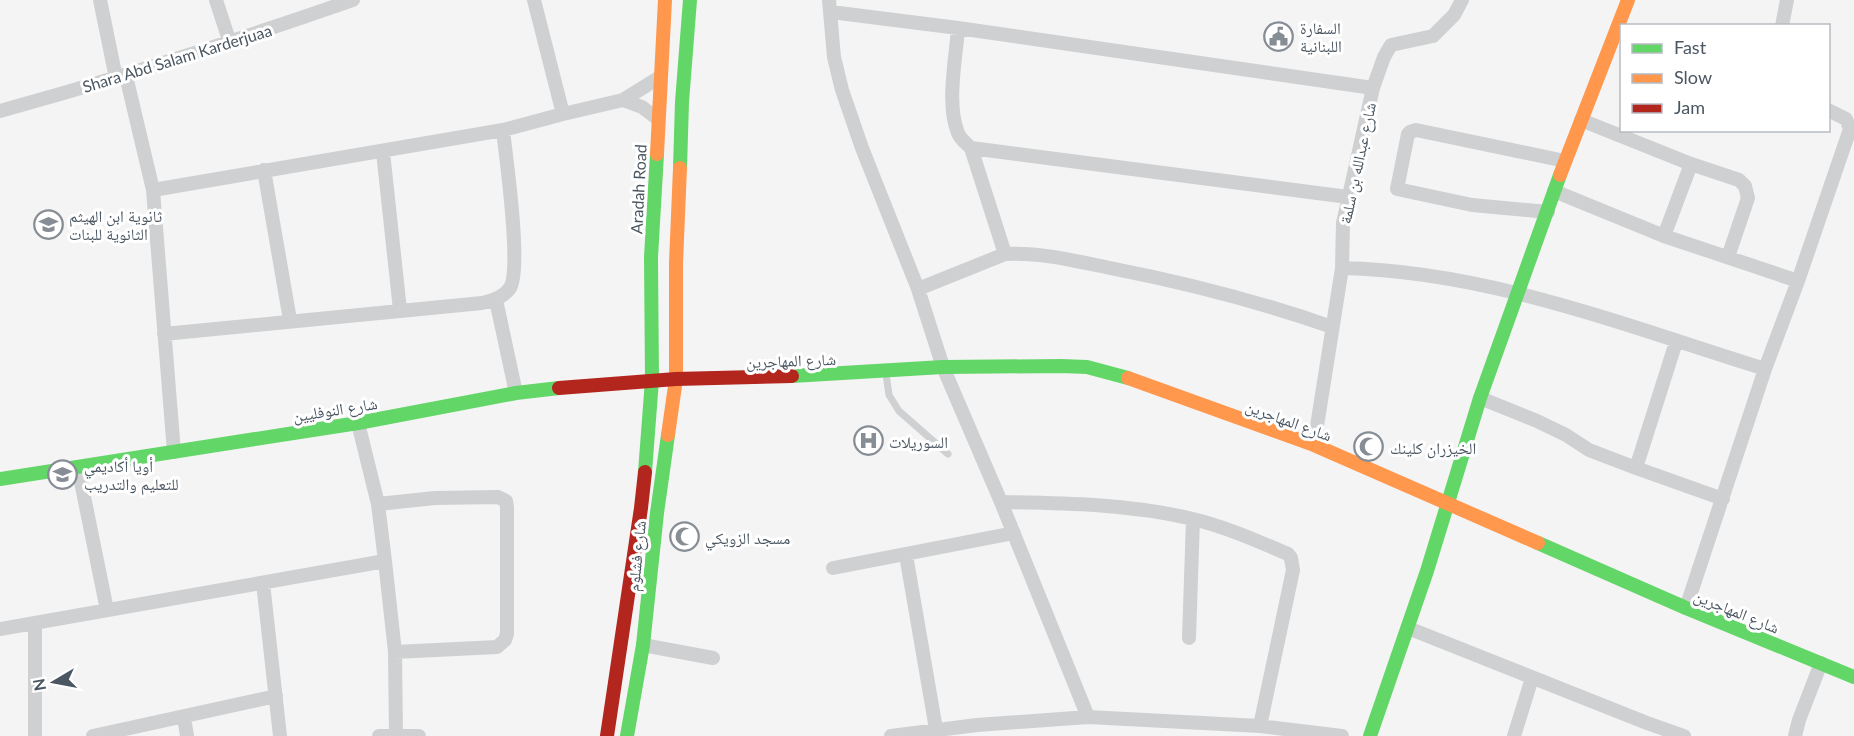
<svg xmlns="http://www.w3.org/2000/svg" width="1854" height="736" font-family="Lato,'Noto Naskh Arabic',sans-serif">
	<rect width="100%" height="100%" fill="#f4f4f4"/>
	<g fill="none" stroke-linecap="round" stroke-linejoin="round">
		<path stroke="#ced0d2" stroke-width="7" d="M886,374L889,395L899,411L948,454"/>
		<path stroke="#ced0d2" stroke-width="14" d="M100,0L116,78
			M216,0L230,43
			M534,0L563,114L623,100L660,77
			M829,0L834,57L842,90L862,148L918,289L943,367L1001,502L1088,717
			M831,12L958,28L1373,88
			M1782,26L1787,0
			M958,28C956,59 946,104 958,133C960,139 966,143 971,148L1005,254
			M126,76L153,190L174,452
			M623,100L642,107L658,119
			M0,111C119,78 236,41 353,0
			M1581,120L1691,164L1739,180L1745,186L1748,198L1728,257
			M971,148L1348,197
			M383,152L400,310
			M264,170L290,320
			M153,190L503,130L563,114
			M1554,191L1664,236L1798,281
			M1548,212L1472,205L1397,189L1408,134L1410,132L1416,130L1565,161
			M1664,236L1691,164
			M1342,268C1488,271 1626,326 1765,369
			M918,289L1005,254C1040,252 1076,261 1110,268C1187,283 1258,301 1332,327
			M496,300L516,393
			M164,334L482,303C492,301 504,297 510,288C522,268 506,158 503,130
			M1676,342L1636,468L1723,499
			M1480,398L1537,421L1566,435L1589,450L1636,468
			M358,423L378,504L385,561L395,652L396,736
			M1314,445L1342,268L1343,223L1373,88L1384,57L1391,45L1433,36L1454,15L1462,0
			M78,467L107,610
			M1001,502C1065,503 1130,504 1193,519C1226,527 1257,541 1288,554L1291,558L1293,570L1260,726
			M378,504L435,498L498,497L506,501L507,507V634L505,640L497,647L395,652
			M906,555L936,729
			M833,568L1014,533
			M263,583L280,736
			M1686,608L1765,369L1798,281L1850,129L1846,119L1828,110
			M35,623V736
			M1408,628L1647,723L1684,736
			M0,629L385,561
			M1189,638L1193,519
			M643,645L713,658
			M184,717L187,736
			M93,736L276,696
			M379,736H419
			M891,736L977,725L1088,717L1260,726L1342,736
			M1514,736L1532,678
			M1795,736L1799,720L1821,663"/>
		<path stroke="#63d668" stroke-width="14" d="M680,168L682,102L690,0
			M792,376L943,367L1061,366L1087,367L1128,378
			M645,472L652,380L651,257L657,154
			M0,479L358,423L516,393L559,388
			M1538,543L1686,608L1854,677
			M627,736L643,645L657,513L668,435
			M1370,736L1427,571L1480,398L1560,175"/>
		<path stroke="#ff974d" stroke-width="14" d="M657,154L665,0
			M1560,175L1628,0
			M1128,378L1314,445L1538,543
			M668,435L676,379V263L680,168"/>
		<path stroke="#b3261e" stroke-width="14" d="M559,388L676,379L792,376
			M607,736L641,508L645,472"/>
	</g>
	<defs>
		<symbol id="civic-ring" viewBox="-11 -11 22 22"><circle r="9.5" fill="#fff" stroke="#868d94" stroke-width="1.5"/><path d="M-.6-6.5H3V-4.5H.6V-3L4-1V1h2V6H-6V1h2V-1L-.6-3ZM-1.2 2.5V6h2.4V2.5Z" fill="#868d94"/></symbol>
		<symbol id="school-ring" viewBox="-11 -11 22 22"><circle r="9.5" fill="#fff" stroke="#868d94" stroke-width="1.5"/><path d="M0-5L7-2L0 1L-7-2ZM-4 1L0 2.5L4 1V4Q0 6-4 4Z" fill="#868d94"/></symbol>
		<symbol id="hospital-ring" viewBox="-11 -11 22 22"><circle r="9.5" fill="#fff" stroke="#868d94" stroke-width="1.5"/><path d="M-5-5h3v3.5h4V-5h3V5h-3V1.5h-4V5h-3Z" fill="#868d94"/></symbol>
		<symbol id="mosque-ring" viewBox="-11 -11 22 22"><circle r="9.5" fill="#fff" stroke="#868d94" stroke-width="1.5"/><path d="M3.5-4.9A6 6 0 1 0 3.5 4.9A5 5 0 1 1 3.5-4.9Z" fill="#868d94"/></symbol>
	</defs>
	<g fill-rule="evenodd">
		<use href="#civic-ring" x="1262" y="20" width="33" height="33"/>
		<use href="#school-ring" x="32" y="208" width="33" height="33"/>
		<use href="#hospital-ring" x="852" y="424" width="33" height="33"/>
		<use href="#mosque-ring" x="1352" y="430" width="33" height="33"/>
		<use href="#school-ring" x="46" y="458" width="33" height="33"/>
		<use href="#mosque-ring" x="668" y="520" width="33" height="33"/>
	</g>
	<g text-anchor="middle" dominant-baseline="central" stroke-width="6" stroke-linejoin="round" paint-order="stroke">
		<g font-size="16" fill="#4a5661" stroke="#fff" text-anchor="start">
			<text x="1300" y="27">السفارة<tspan x="1300" dy="18">اللبنانية</tspan></text>
			<text x="69" y="215">ثانوية ابن الهيثم<tspan x="69" dy="18">الثانوية للبنات</tspan></text>
			<text x="889" y="441">السوريلات</text>
			<text x="1390" y="447">الخيزران كلينك</text>
			<text x="84" y="465">أويا أكاديمي<tspan x="84" dy="18">للتعليم والتدريب</tspan></text>
			<text x="705" y="537">مسجد الزويكي</text>
		</g>
		<g font-size="16" fill="#4a5661" stroke="#fff">
			<text transform="translate(177 58) rotate(-17)">Shara Abd Salam Karderjuaa</text>
			<text transform="translate(1357 163) rotate(-78)">شارع عبدالله بن سلمة</text>
			<text transform="translate(638 189) rotate(-87)">Aradah Road</text>
			<text transform="translate(791 360) rotate(-2)">شارع المهاجرين</text>
			<text transform="translate(335 409) rotate(-9)">شارع النوفليين</text>
			<text transform="translate(1289 420) rotate(20)">شارع المهاجرين</text>
			<text transform="translate(636 556) rotate(-84)">شارع فشلوم</text>
			<text transform="translate(1737 611) rotate(22)">شارع المهاجرين</text>
		</g>
	</g>
	<rect x="1620" y="24" width="210" height="108" fill="#ffffff" stroke="#b7bbc0" stroke-width="1.5"/>
	<rect x="1632" y="44" width="30" height="9" fill="#63d668" stroke="#b7bbc0" stroke-width="1.5"/>
	<text x="1674" y="54" font-size="18" fill="#4a5661">Fast</text>
	<rect x="1632" y="74" width="30" height="9" fill="#ff974d" stroke="#b7bbc0" stroke-width="1.5"/>
	<text x="1674" y="84" font-size="18" fill="#4a5661">Slow</text>
	<rect x="1632" y="104" width="30" height="9" fill="#b3261e" stroke="#b7bbc0" stroke-width="1.5"/>
	<text x="1674" y="114" font-size="18" fill="#4a5661">Jam</text>
	<g transform="translate(54 682) rotate(260)" stroke="#ffffff" stroke-width="4.5" paint-order="stroke">
	<path d="M0-4.5L10 22L0 15L-10 22Z" fill="#4a5661"/>
	<text y="-9" font-size="16" font-weight="bold" text-anchor="middle" fill="#4a5661">N</text>
	</g>
</svg>
